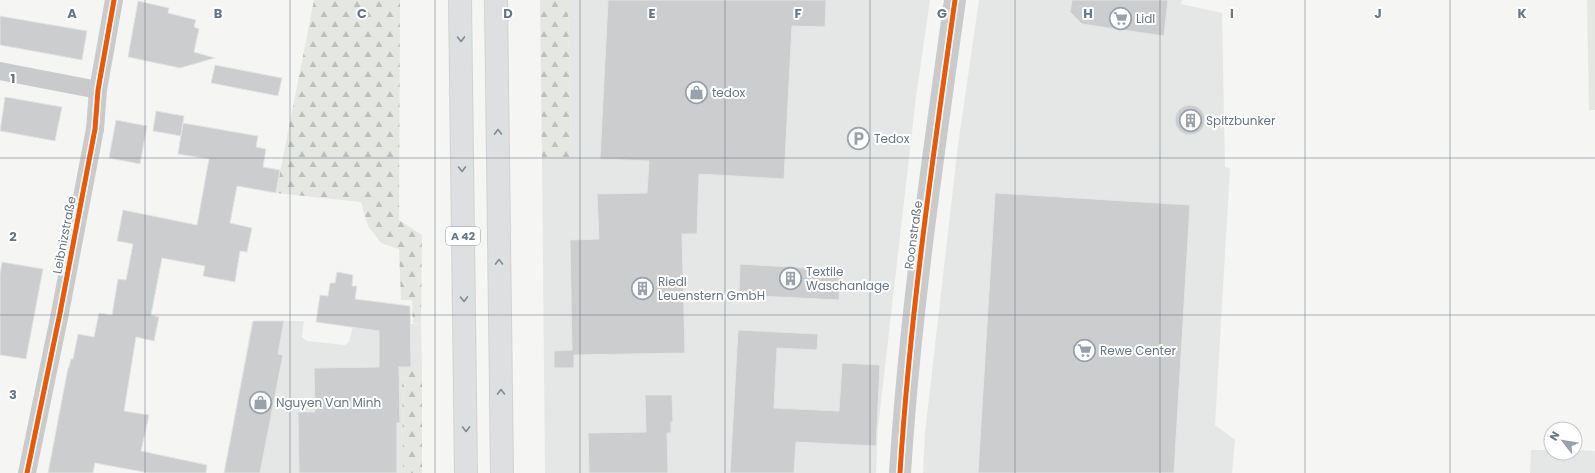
<svg xmlns="http://www.w3.org/2000/svg" width="1595" height="473" font-family="Poppins,sans-serif">
	<defs>
		<pattern id="forest-firs" width="22" height="20" patternUnits="userSpaceOnUse"><rect width="22" height="20" fill="#e4e7e2"/><path d="M5 1l3.5 6h-7zM16 11l3.5 6h-7z" fill="#bdc0bd"/></pattern>
	</defs>
	<rect width="100%" height="100%" fill="#f5f5f4"/>
	<path fill="#e5e6e6" d="M568,0H930L916,97L878,428L876,473H545L542,159L571,158Z
		M979,0H1182L1181,4L1222,13L1225,167L1230,168L1215,425L1235,440L1232,473H923L925,433L958,145Z
		M252,321H304L302,337L307,341L345,345L349,342L354,322L421,324L422,367H402L403,473H224Z
		M1531,450H1551V453H1575V450L1595,451V473H1530Z"/>
	<path fill="#e4e7e2" d="M1587,0H1595V110H1589Z"/>
	<path fill="url(#forest-firs)" d="M314,0H400L399,220L422,235L421,324L413,323L412,300H401L399,249L381,243L368,226L361,202L276,193Z
		M540,0H568L571,159H542Z
		M402,367H422V473H403Z"/>
	<path fill="#cccdce" stroke="#e4e4e4" d="M608,0H826L825,27L792,26L784,179L699,174L697,234H682L685,353L574,355V368H554V351L572,350L570,240L599,239L597,194L647,193L649,161L600,159Z
		M1072,0H1168L1164,36L1082,24L1070,12Z
		M138,1L169,8L168,13L196,20L194,27L199,29L194,52L215,58L180,68L128,57Z
		M0,16L87,31L82,60L0,45Z
		M215,65L282,78L278,96L211,83Z
		M5,97L62,107L55,141L0,131Z
		M1175 120a15 15 0 1 1 30 0a15 15 0 1 1-30 0Z
		M156,111L184,116L181,136L153,131Z
		M116,120L147,126L140,164L109,158Z
		M183,123L258,136L256,147L266,149L263,167L280,170L276,193L237,186L230,223L252,228L247,252L240,251L235,282L203,276L205,266L162,258L151,315L159,317L154,341L136,337L124,411L149,415L141,451L207,465L206,473H149L95,463L93,473H48L68,368L69,367L71,359H73L78,334L94,337L99,313L112,315L118,279L126,280L133,244L117,241L123,210L197,225L209,159L178,154Z
		M995,193L1190,205L1174,473H978Z
		M2,262L43,269L26,359L0,355V274Z
		M740,264L840,270L839,300L739,295Z
		M337,272L353,275L352,286H357L355,299L410,306L411,367H399L400,423H397V473H299L298,412H315L314,368L379,367V331L316,322L320,295L328,296L330,283H335Z
		M253,321H284L278,354L283,355L260,473H224Z
		M738,330L818,334L817,350L777,348L774,408L839,411L842,363L880,365L876,446L796,442L794,473H730Z
		M645,395H672L673,422H671V433H667L668,473H589L588,433L646,432Z"/>
	<g fill="none" stroke-linecap="round" stroke-linejoin="round">
		<defs>
			<path id="motorway" d="M460,0L466,473
				M496,0L502,473"/>
		</defs>
		<use href="#motorway" stroke="#d1d2d2" stroke-width="24"/>
		<path stroke="#c9cacb" stroke-width="18" d="M0,71L98,90
			M27,473L60,313L95,129L98,90L114,0"/>
		<path stroke="#c9cacb" stroke-width="22" d="M900,473C910,314 933,157 955,0"/>
		<use href="#motorway" stroke="#dedfe0" stroke-width="22"/>
		<defs>
			<path id="cycleway" d="M27,473L60,313L95,129L98,90L114,0
				M900,473C910,314 933,157 955,0"/>
		</defs>
		<use href="#cycleway" stroke="#fff" stroke-width="8"/>
		<use href="#cycleway" stroke="#e8590c" stroke-width="5"/>
	</g>
	<defs><path id="oneway-chevron" d="M-2-3.5L2.5 0L-2 3.5" fill="none" stroke-width="1.6" stroke-linecap="round" stroke-linejoin="round"/></defs>
	<g stroke="#7f8b95">
		<use href="#oneway-chevron" transform="translate(461 39) rotate(89)"/>
		<use href="#oneway-chevron" transform="translate(498 132) rotate(-91)"/>
		<use href="#oneway-chevron" transform="translate(462 169) rotate(89)"/>
		<use href="#oneway-chevron" transform="translate(499 262) rotate(-91)"/>
		<use href="#oneway-chevron" transform="translate(464 299) rotate(89)"/>
		<use href="#oneway-chevron" transform="translate(501 392) rotate(-91)"/>
		<use href="#oneway-chevron" transform="translate(466 429) rotate(89)"/>
	</g>
	<path fill="none" stroke="#677682" stroke-width="1" stroke-opacity="0.55" d="M145,0V473M290,0V473M435,0V473M580,0V473M725,0V473M870,0V473M1015,0V473M1160,0V473M1305,0V473M1450,0V473M0,158H1595M0,315H1595"/>
	<defs>
		<symbol id="supermarket-ring" viewBox="-11 -11 22 22"><circle r="9.5" fill="#fff" stroke="#99a2aa" stroke-width="1.5"/><path d="M-6-5.5h2.5l.6 2H6L4.5 2H-2.5L-4.4-4H-6ZM-1.5 3.2a1.3 1.3 0 1 0 .1 0ZM3 3.2a1.3 1.3 0 1 0 .1 0Z" fill="#99a2aa"/></symbol>
		<symbol id="shop-ring" viewBox="-11 -11 22 22"><circle r="9.5" fill="#fff" stroke="#99a2aa" stroke-width="1.5"/><path d="M-5-2.5h2.3a2.7 3.5 0 0 1 5.4 0H5L5.5 6h-11ZM-1.5-2.5h3a1.5 2.3 0 0 0-3 0Z" fill="#99a2aa"/></symbol>
		<symbol id="building-ring" viewBox="-11 -11 22 22"><circle r="9.5" fill="#fff" stroke="#99a2aa" stroke-width="1.5"/><path d="M-4-6H4V6H1V3H-1V6H-4ZM-2.5-4.3h1.7v1.8h-1.7ZM.8-4.3h1.7v1.8H.8ZM-2.5-1h1.7V.8h-1.7ZM.8-1h1.7V.8H.8Z" fill="#99a2aa"/></symbol>
		<symbol id="parking-ring" viewBox="-11 -11 22 22"><circle r="9.5" fill="#fff" stroke="#99a2aa" stroke-width="1.5"/><path d="M-3.5-5.5H1a3.5 3.5 0 0 1 0 7H-1V5.5H-3.5ZM-1-3.4V-.6H.8a1.4 1.4 0 0 0 0-2.8Z" fill="#99a2aa"/></symbol>
	</defs>
	<g fill-rule="evenodd">
		<use href="#supermarket-ring" x="1108" y="6" width="25" height="25"/>
		<use href="#shop-ring" x="684" y="80" width="25" height="25"/>
		<use href="#building-ring" x="1178" y="108" width="25" height="25"/>
		<use href="#parking-ring" x="846" y="126" width="25" height="25"/>
		<use href="#building-ring" x="778" y="266" width="25" height="25"/>
		<use href="#building-ring" x="630" y="276" width="25" height="25"/>
		<use href="#supermarket-ring" x="1072" y="338" width="25" height="25"/>
		<use href="#shop-ring" x="248" y="390" width="25" height="25"/>
	</g>
	<g text-anchor="middle" dominant-baseline="central" stroke-width="4" stroke-linejoin="round" paint-order="stroke">
		<rect fill="#fff" stroke="#959fa8" stroke-width="1" x="446" y="227" width="34" height="18" rx="3"/>
		<g font-size="11" font-weight="bold" fill="#677682">
			<text x="463" y="236">A 42</text>
		</g>
		<g font-size="12" fill="#677682" stroke="#fff" text-anchor="start">
			<text x="1136" y="18">Lidl</text>
			<text x="712" y="92">tedox</text>
			<text x="1206" y="120">Spitzbunker</text>
			<text x="874" y="138">Tedox</text>
			<text x="806" y="271">Textile<tspan x="806" dy="14">Waschanlage</tspan></text>
			<text x="658" y="281">Riedl<tspan x="658" dy="14">Leuenstern GmbH</tspan></text>
			<text x="1100" y="350">Rewe Center</text>
			<text x="276" y="402">Nguyen Van Minh</text>
		</g>
		<g font-size="12" fill="#677682" stroke="#fff">
			<text transform="translate(64 235) rotate(-79)">Leibnizstraße</text>
			<text transform="translate(913 235) rotate(-82)">Roonstraße</text>
		</g>
	</g>
	<g font-size="13" text-anchor="middle" font-weight="bold" fill="#677682" stroke="#fff" stroke-width="4" stroke-linejoin="round" paint-order="stroke">
		<text x="72" y="18">A</text>
		<text x="218" y="18">B</text>
		<text x="362" y="18">C</text>
		<text x="508" y="18">D</text>
		<text x="652" y="18">E</text>
		<text x="798" y="18">F</text>
		<text x="942" y="18">G</text>
		<text x="1088" y="18">H</text>
		<text x="1232" y="18">I</text>
		<text x="1378" y="18">J</text>
		<text x="1522" y="18">K</text>
		<text x="13" y="83">1</text>
		<text x="13" y="241">2</text>
		<text x="13" y="399">3</text>
	</g>
	<g transform="translate(1563 441) rotate(301)"><circle r="19" fill="#ffffff" stroke="#c2c8cd"/>
	<path d="M0-3L7 15L0 10L-7 15Z" fill="#99a2aa"/>
	<text y="-6" font-size="11" font-weight="bold" text-anchor="middle" fill="#677682">N</text>
	</g>
</svg>
